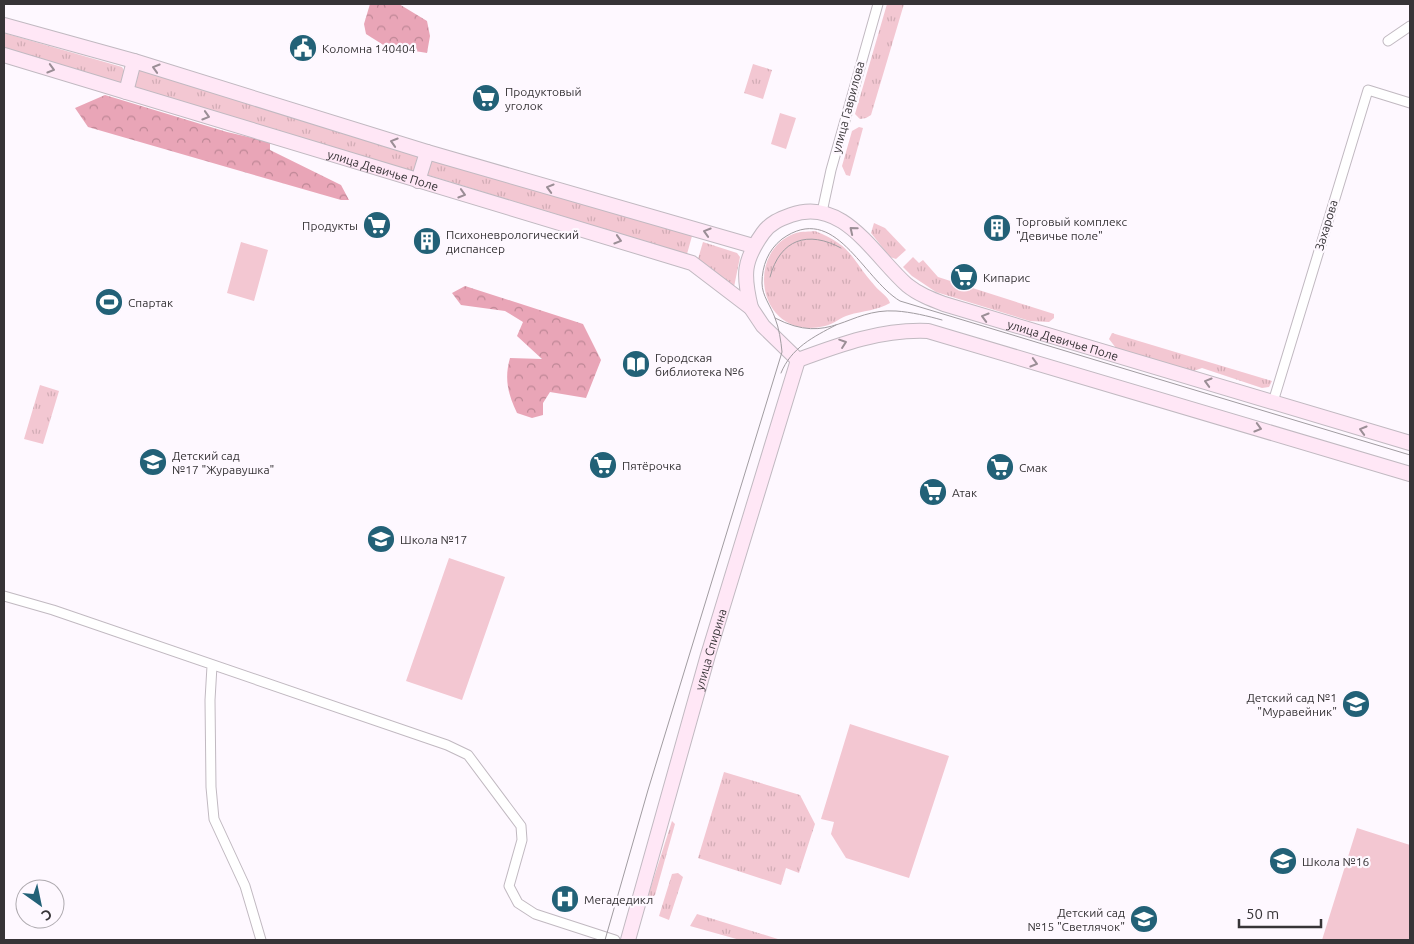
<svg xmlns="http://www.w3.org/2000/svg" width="1414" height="944" font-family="Ubuntu,sans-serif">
	<defs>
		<pattern id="grass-tufts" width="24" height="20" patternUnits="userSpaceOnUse" patternTransform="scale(1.25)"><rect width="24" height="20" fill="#f3c7d2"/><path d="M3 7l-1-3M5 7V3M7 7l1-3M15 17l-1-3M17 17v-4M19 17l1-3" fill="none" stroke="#d1acb5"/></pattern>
		<pattern id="forest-crowns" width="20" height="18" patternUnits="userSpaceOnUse" patternTransform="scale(1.25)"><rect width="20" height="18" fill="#e9a5b7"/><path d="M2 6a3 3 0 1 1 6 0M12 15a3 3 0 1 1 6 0" fill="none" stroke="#be8796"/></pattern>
	</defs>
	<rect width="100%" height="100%" fill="#fef8ff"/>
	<path fill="url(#grass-tufts)" d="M887,4H904L871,115L866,118L860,119L855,114Z
		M4,33L122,67L125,72L122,83L118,85L4,50Z
		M753,64L772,70L763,99L744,93Z
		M137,69L417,154L420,159L414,172L408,171L134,87Z
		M859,127L863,128L850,176L846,175L842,166L852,131Z
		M435,159L692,236L687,254L428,175L424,171L427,161Z
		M874,223L885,228L906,250L896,259L890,257L871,233Z
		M815,231C853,246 851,259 875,286C880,292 888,296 890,303C879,310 862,311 849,315C841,317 834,324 825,326C758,342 743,251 796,233C802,231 809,232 815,231Z
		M703,242L737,253L740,257L734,287L698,259Z
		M913,257L919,263L923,260L938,277L1054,314V318L1049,322L1030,321L936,292L912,276L903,267Z
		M1112,333L1272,381L1269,387L1262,388L1202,368L1191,372L1116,348L1109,339Z
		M40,385L59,391L43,444L24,439Z
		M724,772L800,795L815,824L799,873L786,868L781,885L698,858Z
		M672,821L675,824L655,895L651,898L648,896Z
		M678,873L683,877L669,920L659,916L672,874Z
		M697,914L781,940H740L690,926Z"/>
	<path fill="url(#forest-crowns)" d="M370,4H399L427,21L430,36L427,53L385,46L366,34L364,24Z
		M105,95L227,132L270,142V150L341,185L349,200H341L88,127L75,108Z
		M465,286L583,324L601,360L586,398L550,392L543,403V415L532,418L517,413C508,394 504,379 510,358L542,359L517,336L523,322L505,311L461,305L452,293Z"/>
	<path fill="#f3c7d2" d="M780,113L796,118L786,149L771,144Z
		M241,242L268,250L254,301L227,293Z
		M449,558L505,577L462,700L406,681Z
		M850,724L949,756L909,878L846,858L831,834L834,822L821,819Z
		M1357,828L1410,845V940H1322Z"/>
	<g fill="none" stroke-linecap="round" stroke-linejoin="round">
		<defs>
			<path id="street" d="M1388,41L1410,26
				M822,212L831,170L878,4
				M1273,402L1368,90L1410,103
				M4,596L53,610L447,745L468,755L521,826L522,840L509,886L518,903L535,914L615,940
				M212,666L210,700L211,787L214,819L245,886L261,940"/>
			<g id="secondary">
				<path d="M4,25L134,61L427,152L753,246"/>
				<path id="s1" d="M4,55L692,263L751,308L763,326L798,360"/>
				<path d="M126,92L134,61"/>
				<path d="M418,181L427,152"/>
				<path id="s2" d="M751,308C743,275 743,261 763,233C770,223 780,219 791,215C843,196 874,256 907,285C918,294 931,299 944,304L1410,443"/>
				<path d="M798,360C841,344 882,329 928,331L1410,474"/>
				<path id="s3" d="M628,940L708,655L798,360"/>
			</g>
		</defs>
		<use href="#street" stroke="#c1b9c1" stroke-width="11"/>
		<use href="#secondary" stroke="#c1b9c1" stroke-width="16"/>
		<use href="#street" stroke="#fff" stroke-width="9"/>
		<use href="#secondary" stroke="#ffe7f6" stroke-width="14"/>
		<path stroke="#a19ca1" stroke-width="1" d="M770,277C780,239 808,230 841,248
			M775,318C831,347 847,308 896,311C911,312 928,316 942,320
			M781,373C791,348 813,337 836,325
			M605,940L648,790L782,352C781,341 779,328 775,318C771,306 762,296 762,283C762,266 768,250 782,239C835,201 862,278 900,301L1410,455"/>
	</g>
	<defs><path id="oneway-chevron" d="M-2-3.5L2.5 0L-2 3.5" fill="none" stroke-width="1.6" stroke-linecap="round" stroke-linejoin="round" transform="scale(1.25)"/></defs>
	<g stroke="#9b8e96">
		<use href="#oneway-chevron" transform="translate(156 68) rotate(-163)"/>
		<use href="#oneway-chevron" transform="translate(51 69) rotate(16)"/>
		<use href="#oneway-chevron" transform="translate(206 116) rotate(17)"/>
		<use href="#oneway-chevron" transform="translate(394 142) rotate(-163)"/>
		<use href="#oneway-chevron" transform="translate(550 188) rotate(-164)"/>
		<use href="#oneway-chevron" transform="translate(462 194) rotate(17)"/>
		<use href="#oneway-chevron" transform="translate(853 230) rotate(-141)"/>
		<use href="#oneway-chevron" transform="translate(707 232) rotate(-163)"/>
		<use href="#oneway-chevron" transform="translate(618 240) rotate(17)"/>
		<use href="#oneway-chevron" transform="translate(985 317) rotate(-164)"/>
		<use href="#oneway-chevron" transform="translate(843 343) rotate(-19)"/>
		<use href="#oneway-chevron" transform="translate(1034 363) rotate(16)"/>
		<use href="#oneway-chevron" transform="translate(1208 382) rotate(-164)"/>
		<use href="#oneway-chevron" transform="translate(1258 428) rotate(16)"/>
		<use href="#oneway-chevron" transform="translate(1363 430) rotate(-164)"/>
	</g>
	<defs>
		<symbol id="civic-disc" viewBox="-11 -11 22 22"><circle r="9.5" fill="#226177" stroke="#fef8ff"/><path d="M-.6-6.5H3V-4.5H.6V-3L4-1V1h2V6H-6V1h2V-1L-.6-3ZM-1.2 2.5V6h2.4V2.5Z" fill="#fff"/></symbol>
		<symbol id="supermarket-disc" viewBox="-11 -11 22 22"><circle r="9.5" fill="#226177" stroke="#fef8ff"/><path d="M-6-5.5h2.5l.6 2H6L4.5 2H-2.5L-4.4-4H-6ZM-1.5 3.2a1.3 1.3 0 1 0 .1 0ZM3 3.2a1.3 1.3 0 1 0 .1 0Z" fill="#fff"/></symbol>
		<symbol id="building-disc" viewBox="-11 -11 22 22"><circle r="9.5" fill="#226177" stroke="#fef8ff"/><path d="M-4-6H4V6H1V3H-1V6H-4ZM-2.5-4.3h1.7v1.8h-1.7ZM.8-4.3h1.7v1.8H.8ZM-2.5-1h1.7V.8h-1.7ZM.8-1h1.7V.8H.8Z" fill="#fff"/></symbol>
		<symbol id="stadium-disc" viewBox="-11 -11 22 22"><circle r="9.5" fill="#226177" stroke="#fef8ff"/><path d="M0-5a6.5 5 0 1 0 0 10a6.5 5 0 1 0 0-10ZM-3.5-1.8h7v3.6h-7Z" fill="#fff"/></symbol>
		<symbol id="library-disc" viewBox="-11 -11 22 22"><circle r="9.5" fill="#226177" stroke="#fef8ff"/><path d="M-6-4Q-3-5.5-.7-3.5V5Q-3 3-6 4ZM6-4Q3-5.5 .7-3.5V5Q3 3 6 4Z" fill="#fff"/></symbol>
		<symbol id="school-disc" viewBox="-11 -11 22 22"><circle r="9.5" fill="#226177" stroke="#fef8ff"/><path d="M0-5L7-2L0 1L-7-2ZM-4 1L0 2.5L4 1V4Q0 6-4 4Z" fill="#fff"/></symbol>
		<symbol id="hospital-disc" viewBox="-11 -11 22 22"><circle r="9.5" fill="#226177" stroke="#fef8ff"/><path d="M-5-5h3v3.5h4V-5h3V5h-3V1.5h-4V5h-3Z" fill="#fff"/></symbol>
	</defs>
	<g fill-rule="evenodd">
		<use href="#civic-disc" x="287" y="32" width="32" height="32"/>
		<use href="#supermarket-disc" x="470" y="82" width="32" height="32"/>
		<use href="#supermarket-disc" x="361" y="209" width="32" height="32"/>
		<use href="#building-disc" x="981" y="212" width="32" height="32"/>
		<use href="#building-disc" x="411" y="225" width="32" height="32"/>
		<use href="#supermarket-disc" x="948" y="261" width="32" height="32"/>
		<use href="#stadium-disc" x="93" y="286" width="32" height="32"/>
		<use href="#library-disc" x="620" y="348" width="32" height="32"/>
		<use href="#school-disc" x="137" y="446" width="32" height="32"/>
		<use href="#supermarket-disc" x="587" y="449" width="32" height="32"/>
		<use href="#supermarket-disc" x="984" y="451" width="32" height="32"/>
		<use href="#supermarket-disc" x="917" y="476" width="32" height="32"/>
		<use href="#school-disc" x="365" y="523" width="32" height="32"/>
		<use href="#school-disc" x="1340" y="688" width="32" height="32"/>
		<use href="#school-disc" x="1267" y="845" width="32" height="32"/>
		<use href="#hospital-disc" x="549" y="883" width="32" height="32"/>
		<use href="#school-disc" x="1128" y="903" width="32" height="32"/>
	</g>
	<g text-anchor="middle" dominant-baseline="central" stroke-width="4.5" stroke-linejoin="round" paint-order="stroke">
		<g font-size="12" fill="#373437" stroke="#fef8ff" text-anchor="start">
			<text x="322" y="48">Коломна 140404</text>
			<text x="505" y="91">Продуктовый<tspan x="505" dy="14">уголок</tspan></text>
			<text x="1016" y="221">Торговый комплекс<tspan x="1016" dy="14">"Девичье поле"</tspan></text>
			<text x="358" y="225" text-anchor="end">Продукты</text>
			<text x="446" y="234">Психоневрологический<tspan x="446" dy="14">диспансер</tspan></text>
			<text x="983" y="277">Кипарис</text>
			<text x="128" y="302">Спартак</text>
			<text x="655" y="357">Городская<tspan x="655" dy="14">библиотека №6</tspan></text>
			<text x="172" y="455">Детский сад<tspan x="172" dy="14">№17 "Журавушка"</tspan></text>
			<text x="622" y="465">Пятёрочка</text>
			<text x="1019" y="467">Смак</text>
			<text x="952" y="492">Атак</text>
			<text x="400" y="539">Школа №17</text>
			<text x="1337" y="697" text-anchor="end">Детский сад №1<tspan x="1337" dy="14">"Муравейник"</tspan></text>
			<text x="1302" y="861">Школа №16</text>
			<text x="584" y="899">Мегадедикл</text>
			<text x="1125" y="912" text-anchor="end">Детский сад<tspan x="1125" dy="14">№15 "Светлячок"</tspan></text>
		</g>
		<g font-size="12" fill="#373437" stroke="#fef8ff">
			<text transform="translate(848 107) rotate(-75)">улица Гаврилова</text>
			<text stroke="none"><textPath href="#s1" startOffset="396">улица Девичье Поле</textPath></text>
			<text transform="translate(1326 225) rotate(-73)">Захарова</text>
			<text stroke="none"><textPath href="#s2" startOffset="424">улица Девичье Поле</textPath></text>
			<text stroke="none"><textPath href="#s3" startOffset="302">улица Спирина</textPath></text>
		</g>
	</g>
	<rect width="1414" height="944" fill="none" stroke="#373437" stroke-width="10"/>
	<g transform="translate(40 904) rotate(147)"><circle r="24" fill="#fef8ff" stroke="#aeaaaf"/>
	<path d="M0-4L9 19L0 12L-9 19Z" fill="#226177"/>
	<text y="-8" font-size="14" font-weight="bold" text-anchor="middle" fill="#373437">С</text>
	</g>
	<path d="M1239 919v8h82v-8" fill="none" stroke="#373437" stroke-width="2.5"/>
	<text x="1246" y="919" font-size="15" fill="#373437" stroke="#fef8ff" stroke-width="4" paint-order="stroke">50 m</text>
</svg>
